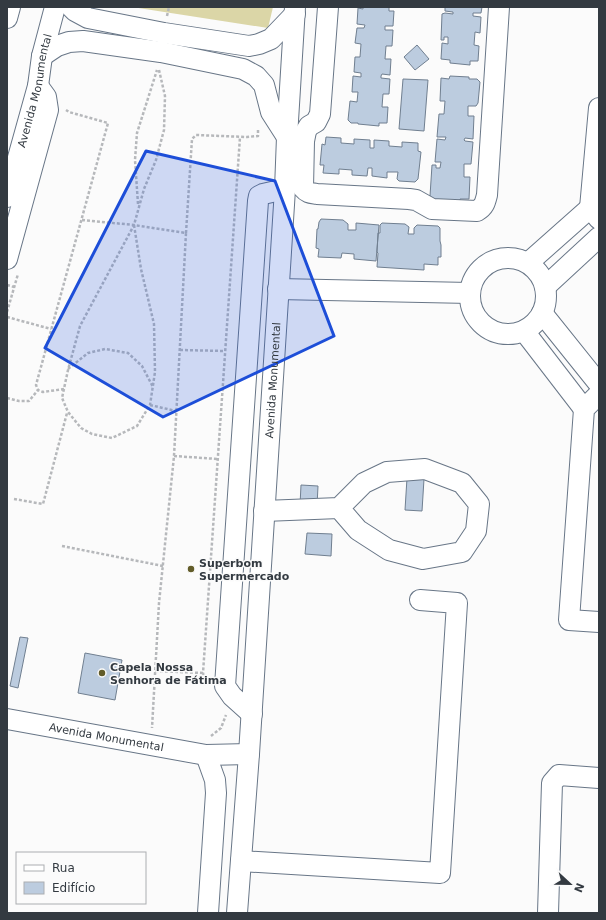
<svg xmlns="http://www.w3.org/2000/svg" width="606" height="920" font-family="'DejaVu Sans',sans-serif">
	<rect width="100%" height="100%" fill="#fbfbfb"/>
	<path fill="#dbd6a7" d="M132,7H273L268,28Z"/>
	<path fill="#bcccdf" stroke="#707f90" d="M363,7H389V11H394L393,26H385V30H393L392,46H386L385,59H391L390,75L382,74L381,76V78L390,79L389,94H383L382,107H388L387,123H379V126L358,124V123H351L348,120L350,101L357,102L358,92H352L353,76L361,77V73L354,72L355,57H360L361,44L355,43L357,28H364L365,25L357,24L358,8L363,9Z
		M445,7H482L481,13H473V16L481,17L480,33L475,32L474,45L479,46L478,61H470V65L450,63V60L441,59L442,43L448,44V37H444V40H441L442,14L445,13L453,14V12L445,11Z
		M417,45L429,59L415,70L404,57Z
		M450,76L469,77V79H477L480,82L478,103L476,106H468V116H474L473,139L465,138L464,140L465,141L473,142L471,164H464V177H470L469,199H460V202L432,199L430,196L432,165H436V168H440L441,162H435L437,139L445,140L446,137H437L439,114H444L445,101H440L441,78L449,79Z
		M403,79L428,80L424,131L399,129Z
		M326,137L341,138V143L354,144V139L370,140V148H374V140L389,141V146L402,147V142L418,143V151L421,152L418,179L415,182L399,181L397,179L398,172H387V178L372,176V168H368L367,176L352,175V170L339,169V174L323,173L324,165H320L322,144L325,145Z
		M321,219L343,220L348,224V230H356V223L379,225L376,261L354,259V254L342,253L341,258L318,257L319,249L316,248L317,229H318L319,222Z
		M382,223L405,224L409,227L408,234H414V228L417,225L438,226L440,228V241L441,245V257H438V265L424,264V270L377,267L378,253L377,252L378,233H380V225Z
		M407,478L424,479L422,511L405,510Z
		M301,485L318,486L317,506L300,505Z
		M307,533L332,534L331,556L305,554Z
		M20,637L28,638L18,688L10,686Z
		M85,653L122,660L115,700L78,693Z"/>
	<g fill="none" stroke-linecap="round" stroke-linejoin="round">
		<defs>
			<g id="minor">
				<path d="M71,7L75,11L88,18L164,33L249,46L259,44L271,39L295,14"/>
				<path d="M328,7L320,114L316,122L309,126L306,131L304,141L303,188C307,193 311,193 317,194L409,199L416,200L432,209L477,211C484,207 485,203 487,195L499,7"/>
				<path d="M7,18L10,7"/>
				<path d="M42,56L57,46L69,42L83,41L161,52L243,69L256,76L264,85L271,112L287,137"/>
				<path d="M599,108L590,208L599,219"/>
				<path id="s1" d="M7,197L38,86L42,56L55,7"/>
				<circle cx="508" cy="296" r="38"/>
				<path d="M7,259L48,110L46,97L38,86"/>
				<path d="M528,263L590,208"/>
				<path d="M545,287L599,237"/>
				<path d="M278,289L470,293"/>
				<path d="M542,313L599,384"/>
				<path d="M524,331L584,409"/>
				<path d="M599,394L584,409L569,620L599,622"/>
				<path d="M264,511L339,508L364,483L387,472L425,469L462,483L479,504L476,531L462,552L423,559L389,550L358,530L339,508"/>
				<path d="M252,714L232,696L225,686L258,201L259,196L263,194L285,189"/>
				<path id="s2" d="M7,719L206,755L249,754"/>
				<path d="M206,755L215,780L216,793L208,913"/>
				<path d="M241,861L440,873L457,603L420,600"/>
				<path id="s3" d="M237,913L249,754L285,189L287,137L295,7"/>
				<path d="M548,913L552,783L559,775L599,778"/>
			</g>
		</defs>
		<use href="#minor" stroke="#687687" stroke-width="22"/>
		<path stroke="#b6b8bb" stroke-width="2.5" stroke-dasharray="3 2" stroke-linecap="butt" d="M167,16L169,7
			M138,204L135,160L137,133L157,70
			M82,220L134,225L186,233L174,456L159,603L152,728
			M134,225L141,269L154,324L155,372L150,405L137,426L112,438L92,434L81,428L68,412L62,398L68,370L80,326L134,225L144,189L156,160L164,130L165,96L159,70
			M186,233L192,139L196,135L247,137L258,136V128
			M7,285L14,287
			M7,312L18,274
			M7,317L51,329
			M180,350L225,351
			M68,369L88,353L105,349L128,353L142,366L153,387
			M64,389L43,392L38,390L36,385L108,123L69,112L66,110
			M7,398L19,401H29L38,390
			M150,405L176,411
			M174,456L218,459
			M14,499L43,504L67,413
			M62,546L163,566
			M155,671L203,673
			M206,685L203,673L240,137
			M211,736L221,728L226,715"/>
		<use href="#minor" stroke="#fff" stroke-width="20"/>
	</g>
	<path fill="#1d4ed8" fill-opacity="0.2" stroke="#1d4ed8" stroke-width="3" stroke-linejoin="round" d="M146,151L275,181L334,336L163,417L45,348Z"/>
	<g fill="#625c29" stroke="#fbfbfb" stroke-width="1.5">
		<circle cx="191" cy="569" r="4"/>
		<circle cx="102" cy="673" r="4"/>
	</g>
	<g text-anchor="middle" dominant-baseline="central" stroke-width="3" stroke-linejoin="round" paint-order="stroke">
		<g font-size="11" fill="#333a41" stroke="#fbfbfb">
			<text stroke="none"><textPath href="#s1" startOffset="110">Avenida Monumental</textPath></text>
			<text stroke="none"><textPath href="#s3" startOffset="534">Avenida Monumental</textPath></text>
			<text stroke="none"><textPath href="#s2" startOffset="101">Avenida Monumental</textPath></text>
		</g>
		<g font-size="11" font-weight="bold" fill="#333a41" stroke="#fbfbfb" text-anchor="start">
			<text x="199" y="563">Superbom<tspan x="199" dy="13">Supermercado</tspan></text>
			<text x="110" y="667">Capela Nossa<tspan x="110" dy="13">Senhora de Fátima</tspan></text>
		</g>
	</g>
	<rect width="606" height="920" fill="none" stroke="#333a41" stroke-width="16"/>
	<rect x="16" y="852" width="130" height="52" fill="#fbfbfb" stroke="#abaeb1"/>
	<rect x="24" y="865" width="20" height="6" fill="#ffffff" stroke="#abaeb1"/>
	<text x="52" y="872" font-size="12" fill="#333a41">Rua</text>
	<rect x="24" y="882" width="20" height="12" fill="#bcccdf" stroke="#abaeb1"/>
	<text x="52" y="892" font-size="12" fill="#333a41">Edifício</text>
	<g transform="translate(570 884) rotate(112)" stroke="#fbfbfb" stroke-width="3" paint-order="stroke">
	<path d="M0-3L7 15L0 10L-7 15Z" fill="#333a41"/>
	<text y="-6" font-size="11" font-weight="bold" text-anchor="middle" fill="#333a41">N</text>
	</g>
</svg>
